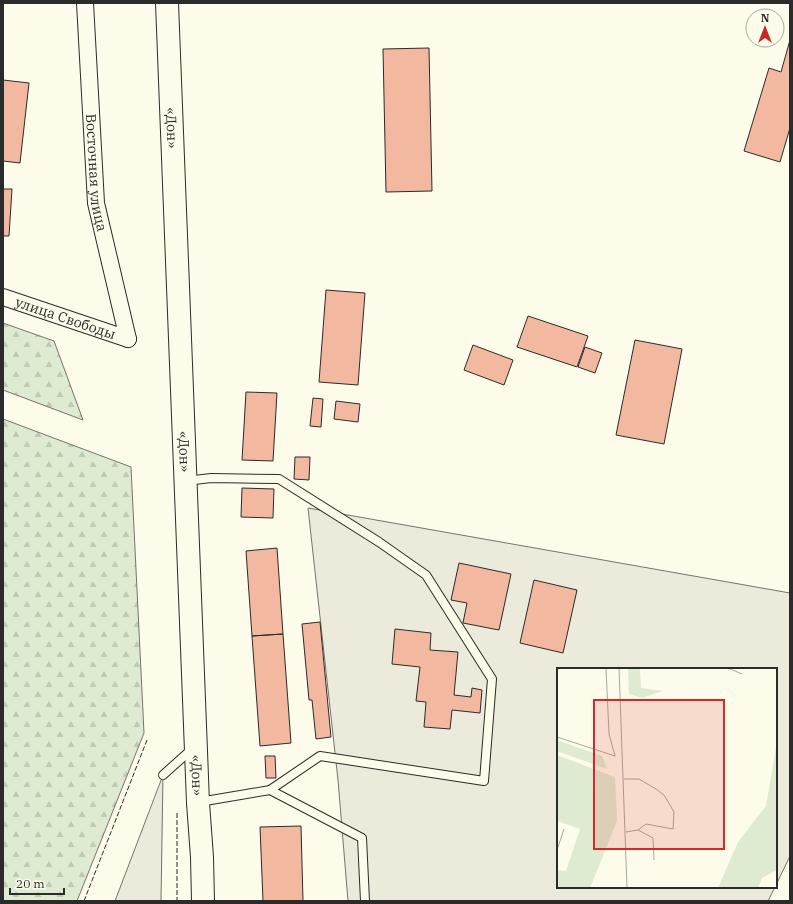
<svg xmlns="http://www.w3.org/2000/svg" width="793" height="904" font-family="'IBM Plex Serif',serif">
	<defs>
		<pattern id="forest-firs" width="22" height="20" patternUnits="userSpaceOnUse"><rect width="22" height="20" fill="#deebd1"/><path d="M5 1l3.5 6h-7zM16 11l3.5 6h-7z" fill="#bfcab4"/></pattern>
	</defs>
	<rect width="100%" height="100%" fill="#fdfbea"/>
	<path fill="url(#forest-firs)" stroke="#74746e" d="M3,323L54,341L83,420L3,390Z
		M3,419L131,467L144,733L77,901H3Z"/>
	<path fill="#eceadb" stroke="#74746e" d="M308,508L790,593V856L776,885V669H558V887H775L768,901H348L338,780Z
		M163,775L161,901H115Z"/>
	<path fill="#f2b8a0" stroke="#2b2b2b" d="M790,40V128L780,162L744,151L769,68L781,72Z
		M429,48L432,191L386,192L383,49Z
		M3,80L29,83L20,163L3,161Z
		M3,189H12L9,236H3Z
		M326,290L365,293L358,385L319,382Z
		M528,316L588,336L577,367L517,347Z
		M635,340L682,349L664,444L616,435Z
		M473,345L513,360L504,385L464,370Z
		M585,347L602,353L595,373L578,367Z
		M246,392L277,393L273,461L242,460Z
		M313,398L323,399L321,427L310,426Z
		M336,401L360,404L358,422L334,419Z
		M295,457H310L309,480L294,479Z
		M242,488L274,489L273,518L241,517Z
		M277,548L283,634L252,636L246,551Z
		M459,563L511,574L499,630L463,623L467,603L451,600Z
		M534,580L577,590L563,653L520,643Z
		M320,622L331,737L316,739L312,700H309L302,624Z
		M395,629L431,633L430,650L458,652L454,695L471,697L472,688L482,690L480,713L452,710L450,729L424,727L426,702L416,701L420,667L392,664Z
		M283,634L291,743L260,746L252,636Z
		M265,756H275L276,778H266Z
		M301,826L303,901H263L260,827Z"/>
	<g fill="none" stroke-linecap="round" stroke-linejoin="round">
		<defs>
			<path id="lane" d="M186,481L211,478L279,479L379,542L426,575L492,679L484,781L320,756L270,790L199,802
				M163,775L192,749
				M270,790L362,838L365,901"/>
			<g id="street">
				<path id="s1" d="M85,3L96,203L128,339"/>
				<path id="s2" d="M3,297L128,339"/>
			</g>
			<g id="primary">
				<path id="s3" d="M167,3L198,803L202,857L203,901"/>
			</g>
		</defs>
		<use href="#lane" stroke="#2b2b2b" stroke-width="10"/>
		<use href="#street" stroke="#2b2b2b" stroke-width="18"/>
		<use href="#primary" stroke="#2b2b2b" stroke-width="24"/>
		<use href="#lane" stroke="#fdfbea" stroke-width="8"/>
		<use href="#street" stroke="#fdfbea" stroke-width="16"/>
		<use href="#primary" stroke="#fdfbea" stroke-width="22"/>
		<path stroke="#2b2b2b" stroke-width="1" stroke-dasharray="5 2" stroke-linecap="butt" d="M177,813V901
			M84,901L147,740"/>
	</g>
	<g text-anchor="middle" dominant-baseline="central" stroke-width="3" stroke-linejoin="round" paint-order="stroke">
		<g font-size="14" fill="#2b2b2b" stroke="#fdfbea">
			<text stroke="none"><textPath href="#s3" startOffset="125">«Дон»</textPath></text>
			<text stroke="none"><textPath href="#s1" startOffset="170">Восточная улица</textPath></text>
			<text stroke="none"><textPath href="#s2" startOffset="66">улица Свободы</textPath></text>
			<text stroke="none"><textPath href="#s3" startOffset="449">«Дон»</textPath></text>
			<text stroke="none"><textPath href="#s3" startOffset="773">«Дон»</textPath></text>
		</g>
	</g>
	<g transform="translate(557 668)">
		<rect width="220" height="220" fill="#fdfbea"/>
		<path d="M71,0H83L84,20L106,23L85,30L72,26ZM0,72L45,88L50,101L0,83ZM220,74V202L205,210L201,220H161L181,174L209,138ZM0,87L58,109L60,153L33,220H0V202L9,203L23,161L0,153Z" fill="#deebd1"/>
		<path fill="none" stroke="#a9a89e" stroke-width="1" d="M49,0L52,66L58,88M62,0L70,220M171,0L185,6M0,69L58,88M67,111H82L99,121L107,127L117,144L116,161L89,156L81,162L69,164M81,162L96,170L97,192M0,182L7,161"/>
		<path fill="#d62828" fill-opacity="0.15" stroke="#d62828" stroke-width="2" d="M37,32H167V181H37Z"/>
		<rect width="220" height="220" fill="none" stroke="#2b2b2b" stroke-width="2"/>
	</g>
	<rect width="793" height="904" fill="none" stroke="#2b2b2b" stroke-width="8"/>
	<g transform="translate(765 28)"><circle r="19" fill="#fdfbea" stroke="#a9a89e"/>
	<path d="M0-3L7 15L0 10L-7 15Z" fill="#c62828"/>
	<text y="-6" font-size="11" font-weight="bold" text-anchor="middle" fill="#2b2b2b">N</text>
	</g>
	<path d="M10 888v6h54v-6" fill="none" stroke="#2b2b2b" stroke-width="2"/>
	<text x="16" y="888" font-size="12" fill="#2b2b2b" stroke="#fdfbea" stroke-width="3" paint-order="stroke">20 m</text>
</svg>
